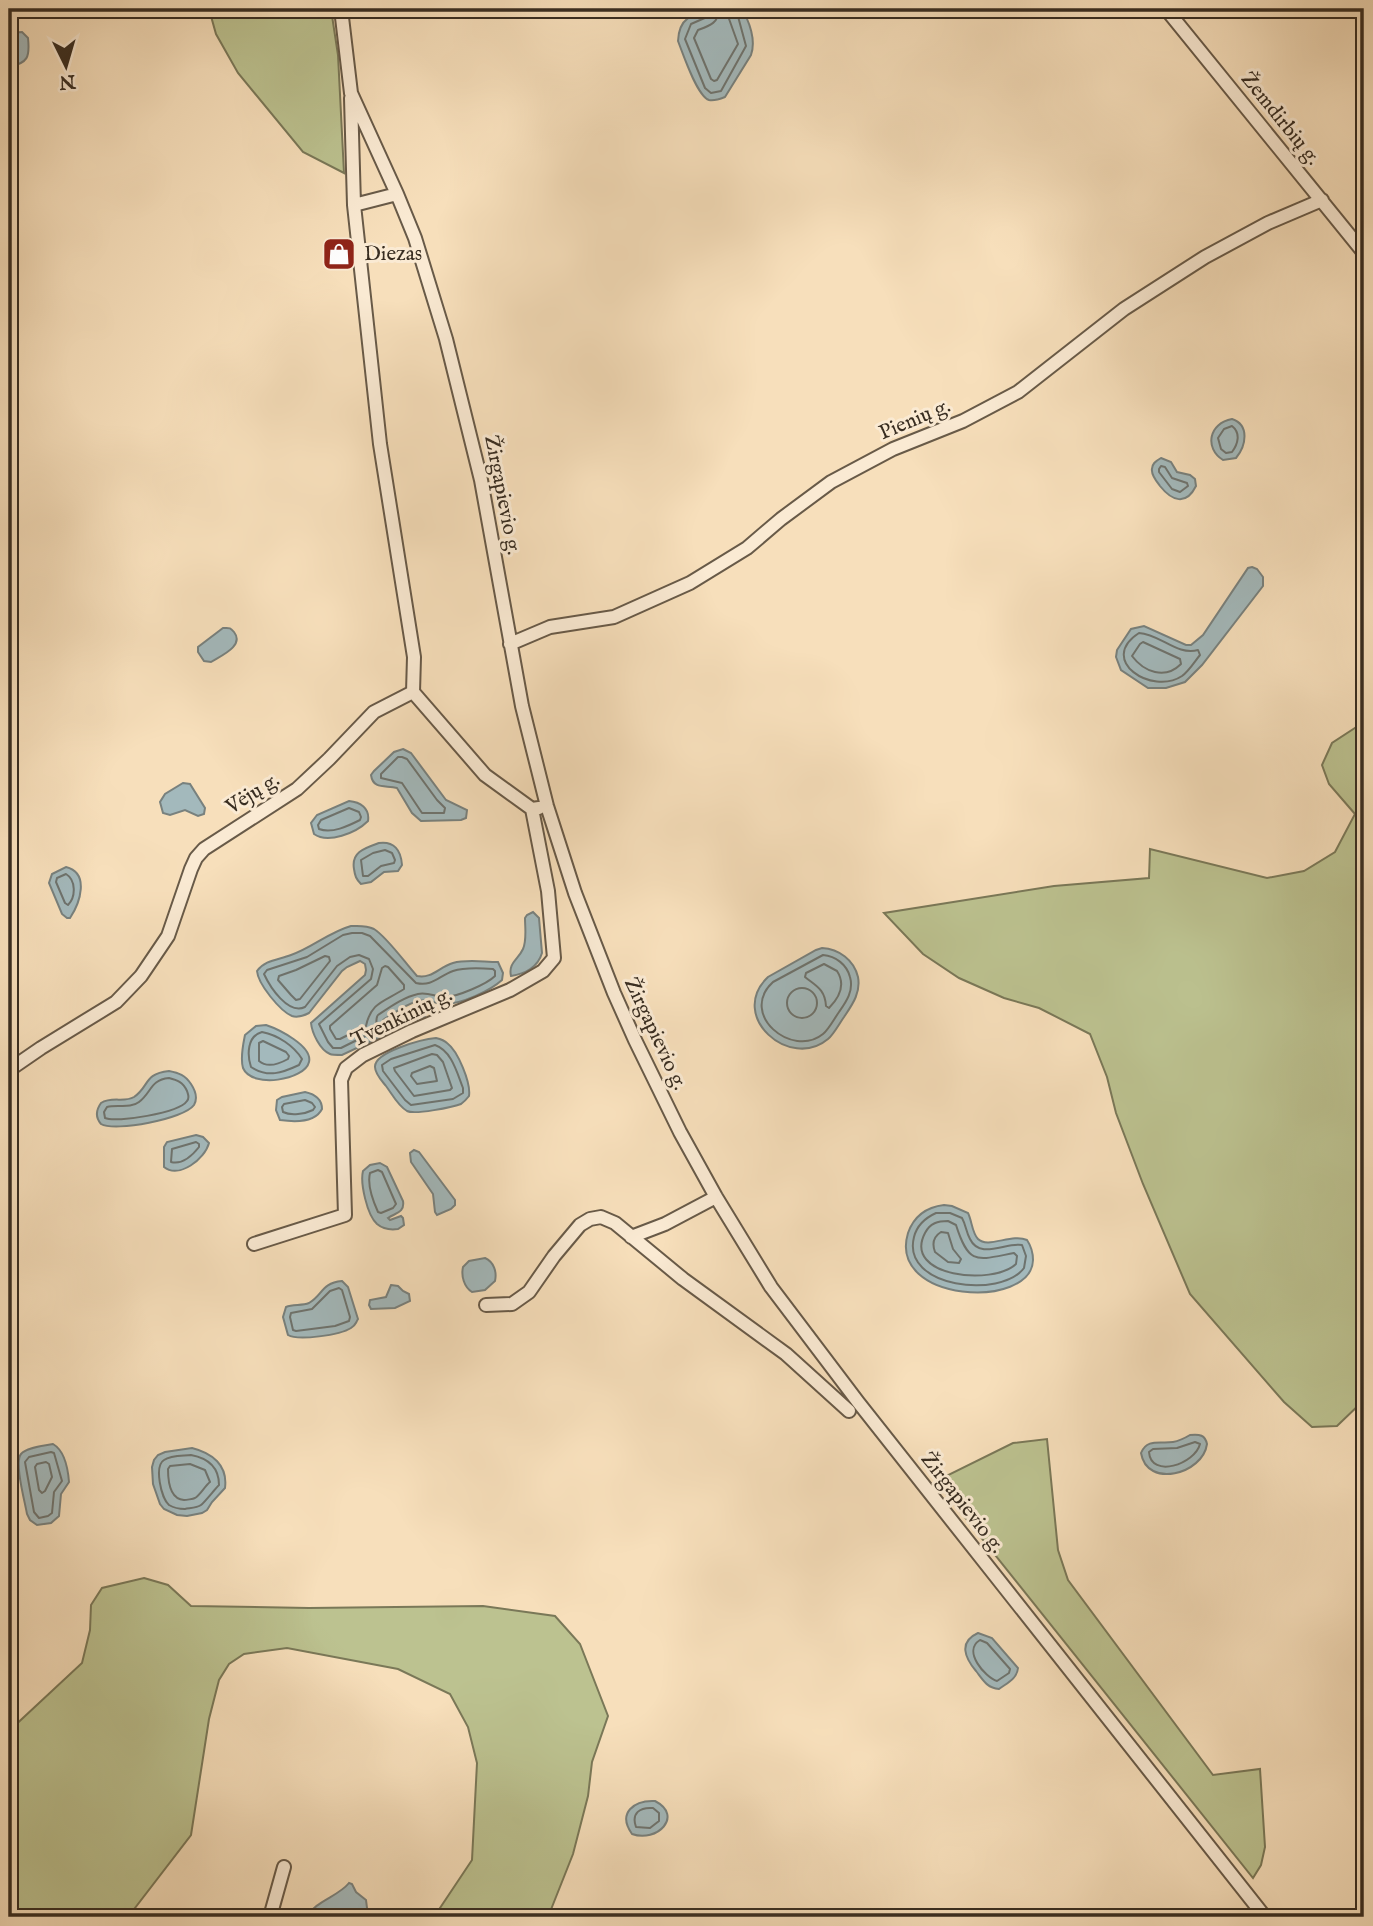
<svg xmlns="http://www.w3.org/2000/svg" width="1373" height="1926" font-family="'IM FELL English',serif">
	<rect width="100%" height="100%" fill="#f7dfbb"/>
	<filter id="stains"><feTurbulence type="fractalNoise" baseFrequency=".00286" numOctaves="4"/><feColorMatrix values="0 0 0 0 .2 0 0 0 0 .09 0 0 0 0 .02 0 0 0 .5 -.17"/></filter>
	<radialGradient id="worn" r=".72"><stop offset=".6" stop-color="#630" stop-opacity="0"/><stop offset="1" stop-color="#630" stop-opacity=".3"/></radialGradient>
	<path fill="#bcc290" stroke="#7a7858" stroke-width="2" d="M209,9H331L338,55L344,173L303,152L238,73L216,34Z
		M1364,722V1400L1337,1426L1312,1427L1284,1402L1190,1294L1143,1184L1116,1113L1107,1077L1090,1034L1039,1008L1004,998L959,978L923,954L884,913L1054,886L1149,878L1150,849L1267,878L1304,871L1335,852L1355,814L1329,784L1322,765L1332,743Z
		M1047,1439L1058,1550L1068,1580L1213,1775L1260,1769L1265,1847L1261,1865L1253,1878L936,1481L1013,1443Z
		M144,1578L168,1585L191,1606L309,1608L483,1606L555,1616L580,1644L608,1716L592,1762L588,1796L573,1854L550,1912L545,1917H434L472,1860L477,1763L468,1727L450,1694L398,1669L287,1648L244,1654L229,1664L219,1680L209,1719L191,1835L128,1917H9V1731L82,1663L90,1630L91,1605L102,1588Z"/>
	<path fill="#a3b9bc" stroke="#78817e" stroke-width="2" d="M716,9H741C750,21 756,41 751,55L725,97C720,99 714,101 709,100C697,96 683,54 678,41C679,15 695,14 716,9Z
		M22,32L28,38C30,57 28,63 9,67V33Z
		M1232,419C1250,425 1246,446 1236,458L1223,460C1204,448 1209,423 1232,419Z
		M1161,458L1171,462L1177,472L1190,475L1195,479L1196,486C1186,506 1172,501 1160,486C1157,482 1152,476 1152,471C1151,464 1156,461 1161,458Z
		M1252,567L1257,569L1263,577V586L1202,665L1185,682L1166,688H1148L1121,670L1116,657L1117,650L1131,629L1144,626L1186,645H1191L1203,635L1248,568Z
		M223,628C229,628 230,627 234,632C245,646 220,656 211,662L204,661L198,652V647Z
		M403,749L411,753L446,800L467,810L466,818L461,820L421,821L412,813L397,788C386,785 373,790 371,775L374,771L394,752Z
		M183,783L190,784L205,808L204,814L198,816L185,810L170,815L163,813L160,802L165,794Z
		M349,801C360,802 370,808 368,821C356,833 328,844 314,834L311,823L317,815Z
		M379,843C394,841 401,850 402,865L398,871L384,872L371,882L361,884C356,879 355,876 354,869C351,852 365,848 379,843Z
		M66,867C90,873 80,903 70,918H67L62,914L49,883L52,874Z
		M533,912L539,918L542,953C538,967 525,974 511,976C508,963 518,960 523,949C527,940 525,928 525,918L527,915Z
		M351,926C359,926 366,925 374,929C387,937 406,964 417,976C432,979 439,967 453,963C467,959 483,962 498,962L503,973L502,980C490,991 461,1004 445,1004C436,1004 428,999 418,1001C406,1004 394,1013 383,1020V1023L385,1024L420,1004L426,1005L427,1008L425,1016L342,1055C340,1055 332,1055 330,1054C320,1050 312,1033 311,1023L365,975L366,970L365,964L360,961L347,967L342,971L309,1013C303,1016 298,1018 292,1016C280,1011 258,984 257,971C265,960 278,960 291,955C312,948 329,932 351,926Z
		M822,948C839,949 854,960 858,977C861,993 852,1005 844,1017C839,1024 834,1034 828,1039C790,1071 727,1016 768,977L816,950Z
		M266,1025C278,1029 313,1046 309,1062C305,1080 252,1089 243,1068C240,1058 243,1045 245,1035L256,1026Z
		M436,1038C440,1039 444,1040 447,1043C458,1051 471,1083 469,1096C466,1100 465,1101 461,1104C453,1107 415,1115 407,1111C398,1106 392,1094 386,1086C382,1081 375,1074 375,1067C374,1052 423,1039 436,1038Z
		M169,1071C179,1073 185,1075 191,1084C195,1090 198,1098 194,1105C184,1119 115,1132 101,1124C95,1117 96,1110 101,1103C112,1096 124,1103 134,1097C150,1086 143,1074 169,1071Z
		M305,1092C314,1094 322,1099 322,1109C315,1123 294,1122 280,1120L276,1110L277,1100L282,1097Z
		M196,1135L203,1137L209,1143C205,1159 179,1179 164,1167V1147L167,1142Z
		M414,1150L419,1152L455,1200V1205L451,1209L437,1215L435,1212L433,1194L411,1162L410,1153Z
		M380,1163L387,1167L403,1201C405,1213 395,1213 388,1218L390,1220L401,1216L403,1218L404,1225L398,1229C391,1230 383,1229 377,1224C367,1215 360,1183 363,1171L370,1165Z
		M944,1205L952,1206L968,1213C972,1221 972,1233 978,1239C988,1249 1012,1233 1027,1240C1031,1246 1033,1252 1033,1260C1032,1310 887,1303 908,1233C914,1216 927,1207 944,1205Z
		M485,1258C494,1262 497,1272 495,1281L485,1290L472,1292C464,1287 461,1276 463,1267L469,1261Z
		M342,1281L348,1287L358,1319C355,1324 356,1325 351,1328C340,1335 298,1341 288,1335L283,1317L286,1307C293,1304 302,1306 309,1303C323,1295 321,1283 342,1281Z
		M391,1285L398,1286L403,1291L409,1294L410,1301L395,1308L371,1309L369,1305L370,1300L386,1297Z
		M1190,1435C1200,1434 1205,1435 1207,1444C1203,1474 1147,1489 1141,1453C1147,1438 1160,1444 1173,1442C1179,1441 1185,1438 1190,1435Z
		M53,1444C65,1451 68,1469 69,1482L61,1494L59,1516L51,1523L37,1525L30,1520L27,1514C25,1502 14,1462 21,1454C27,1447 44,1446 53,1444Z
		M192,1448C212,1453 228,1465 225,1488L212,1502L207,1510L202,1513L187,1516L177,1515L164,1509L160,1504L153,1484L152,1467L154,1460L158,1455L165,1452Z
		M978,1633L992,1638L1018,1668C1017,1679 1007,1683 999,1689C987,1688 983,1680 976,1671C965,1658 958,1642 978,1633Z
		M655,1801C684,1816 657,1843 632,1834C617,1813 634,1800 655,1801Z
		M349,1883L352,1884L356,1892L366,1900L367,1908L364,1916L308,1917C314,1901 338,1897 349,1883Z"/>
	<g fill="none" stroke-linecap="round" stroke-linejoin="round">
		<path stroke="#6e736e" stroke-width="2" d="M710,9L707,17L691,24L685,39L705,88L711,93L721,91L746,46L736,9
			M719,9C719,23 709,26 698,30L694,38L711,79L714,81L717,80L738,44L728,16L727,9
			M1232,426C1241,433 1238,444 1232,452L1226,453L1221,449L1218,438L1224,429Z
			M1161,466L1165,467L1172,478L1187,483L1188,486L1180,492L1172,489L1159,472V469Z
			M1139,633C1160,634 1177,656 1198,650L1200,655C1195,661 1189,671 1182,676C1152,696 1097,660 1139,633Z
			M1143,642L1180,659L1181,664C1165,680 1144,672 1132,656L1140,644Z
			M398,757H402L407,759L437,800L445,808L444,813H422L402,783L381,778V774Z
			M349,808L359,812L361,817L360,820C348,826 332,834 319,829L318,825L321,820Z
			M385,850L392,853L395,860L394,863L381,866L368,876H363L361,860L373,853Z
			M66,874C76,880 76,897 68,905L65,903L56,882L57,878Z
			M352,933H362L370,936L416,983C432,987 439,976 453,971C465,967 480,968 493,969L495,971V976C487,984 457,997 445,997C436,997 428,992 418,994C404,997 390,1007 378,1015C374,1020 379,1026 375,1031L341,1048H333L328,1042L319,1024L371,979L373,969L369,959L359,955L350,957L337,966L305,1007C288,1015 270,987 264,974L267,970L307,957L343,935Z
			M823,955C836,956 847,965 850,977C854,991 846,1002 839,1012C834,1019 829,1029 823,1034C792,1059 738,1014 773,982Z
			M325,956L329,957L330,961L300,999L296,1000L291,995L278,980L279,976L296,970Z
			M824,964L837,971C846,985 840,997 829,1008L826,1006C825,989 816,986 805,977L806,973Z
			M385,966L388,967L404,985V989C384,1002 371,1002 366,1026L340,1039H336L330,1029V1026L377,985L382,968Z
			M787 1003a15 15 0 1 1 30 0a15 15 0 1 1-30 0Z
			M262,1032C278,1035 294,1046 302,1059L299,1065C282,1073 268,1078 251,1067C247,1055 247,1036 262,1032Z
			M263,1041L286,1052L289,1056L288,1059C279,1064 267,1068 259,1061V1043Z
			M435,1045C452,1051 457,1073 463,1088V1093L453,1099L411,1105L405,1100L383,1071L382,1065L391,1059Z
			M432,1054L437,1055L443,1062L452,1088L450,1090L414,1096L395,1071L394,1068Z
			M430,1066L434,1068L437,1081L417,1084L411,1076L412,1073Z
			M169,1078C177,1080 183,1082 187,1091C188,1094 190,1098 187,1101C179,1113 116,1123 105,1118L104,1112L107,1107C117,1104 130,1109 139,1102C152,1092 150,1080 169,1078Z
			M305,1100L312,1103L315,1107L313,1110C305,1114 291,1116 283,1112L282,1107L284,1104Z
			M196,1142L199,1144V1147C192,1156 183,1165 171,1162L172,1149Z
			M378,1170L382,1172L396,1204L393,1208L381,1213L378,1212C373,1201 367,1185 370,1173Z
			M936,1213H950L962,1218C966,1225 966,1232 970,1239C980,1260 1006,1242 1022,1245L1026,1256L1024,1268C1001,1299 901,1288 914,1237C917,1225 925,1218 936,1213Z
			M948,1221L956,1225C969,1266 977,1260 1014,1253L1017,1256L1016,1264C993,1286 902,1277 925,1233C930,1223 938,1221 948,1221Z
			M941,1232L948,1233L953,1249L961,1259L959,1263L948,1262L935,1252C932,1244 933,1237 941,1232Z
			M339,1288L342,1290L350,1317L349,1321L335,1326L296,1331L293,1330L290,1317L291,1313L312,1309L330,1291Z
			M1195,1442L1200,1444C1195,1464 1151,1479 1149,1452L1153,1449L1177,1448Z
			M51,1452L54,1453L62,1481L54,1492L52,1513L48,1516L39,1518L34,1512L25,1462L29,1457Z
			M191,1455C207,1458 219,1467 219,1485C215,1489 204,1503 201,1505C197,1508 190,1508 185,1509C180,1509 174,1508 169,1505C161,1498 154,1466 164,1460C171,1455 183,1456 191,1455Z
			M46,1462L49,1464L52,1477L45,1491L42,1493L39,1490L35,1467L37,1464Z
			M190,1464L205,1470L210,1482C205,1486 200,1495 195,1498C193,1499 186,1500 184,1500C169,1499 168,1480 168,1469L170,1466Z
			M980,1640L987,1643L1010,1669L1009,1673L997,1681C985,1677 962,1651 980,1640Z
			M653,1808L659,1813V1821L650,1828L636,1827C631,1813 640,1807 653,1808Z"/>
		<defs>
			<path id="street" d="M341,9L351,93L397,194L415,238L446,339L481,480L522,706L547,806L575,893L614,993L635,1040L680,1132L716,1197L771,1287L858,1402L1265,1917
				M1166,9L1364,253
				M351,98L354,205L380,444L414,657L413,692
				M354,205L397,194
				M510,644L550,627L614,617L690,583L747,548L781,519L831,482L893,449L963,421L1018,392L1124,309L1205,257L1268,223L1322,200
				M413,692L485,775L532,809L539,808
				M9,1070L41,1048L116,1002L141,976L168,936L191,869L196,858L204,849L297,789L329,759L374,712L413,692
				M631,1237L665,1224L716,1197
				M254,1244L345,1215L341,1080L346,1068L363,1055L412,1031L510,990L543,971L554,958L548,891L532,809
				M486,1305L512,1304L529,1292L554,1256L580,1225L590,1219L601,1217L615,1223L683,1279L786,1354L849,1411
				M270,1917L284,1867"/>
		</defs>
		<use href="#street" stroke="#685a48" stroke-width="16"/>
		<use href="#street" stroke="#faead3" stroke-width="12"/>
	</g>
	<defs>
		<symbol id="shop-square" viewBox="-11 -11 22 22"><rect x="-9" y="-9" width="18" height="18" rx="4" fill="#8f2418" stroke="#faead3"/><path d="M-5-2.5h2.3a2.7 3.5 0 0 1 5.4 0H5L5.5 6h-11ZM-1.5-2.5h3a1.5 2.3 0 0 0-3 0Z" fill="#fff"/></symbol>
	</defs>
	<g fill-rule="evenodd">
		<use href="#shop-square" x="320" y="235" width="38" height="38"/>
	</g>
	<g text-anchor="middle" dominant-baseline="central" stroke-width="6" stroke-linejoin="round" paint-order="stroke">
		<g font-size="21" fill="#382d21" stroke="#faead3">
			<text transform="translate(1280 119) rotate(51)">Žemdirbių g.</text>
			<text transform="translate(915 420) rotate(-23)">Pienių g.</text>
			<text transform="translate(502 495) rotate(79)">Žirgapievio g.</text>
			<text transform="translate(253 794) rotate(-32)">Vėjų g.</text>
			<text transform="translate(402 1018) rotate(-26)">Tvenkinių g.</text>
			<text transform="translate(655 1034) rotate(65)">Žirgapievio g.</text>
			<text transform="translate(962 1503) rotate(52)">Žirgapievio g.</text>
		</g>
		<g font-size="21" fill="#382d21" stroke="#faead3" text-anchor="start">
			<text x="364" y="254">Diezas</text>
		</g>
	</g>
	<rect width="1373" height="1926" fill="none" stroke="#f7dfbb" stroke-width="35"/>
	<rect x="10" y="10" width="1352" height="1905" fill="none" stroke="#382d21" stroke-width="3.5"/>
	<rect x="18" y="18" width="1338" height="1891" fill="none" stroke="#382d21" stroke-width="2"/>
	<g transform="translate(66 66) rotate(175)" stroke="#faead3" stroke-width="5" paint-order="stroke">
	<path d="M0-5L12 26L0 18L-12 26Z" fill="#382d21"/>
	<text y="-10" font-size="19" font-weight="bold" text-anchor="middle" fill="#382d21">N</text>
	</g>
	<rect width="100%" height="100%" filter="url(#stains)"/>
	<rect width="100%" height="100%" fill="url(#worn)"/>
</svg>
